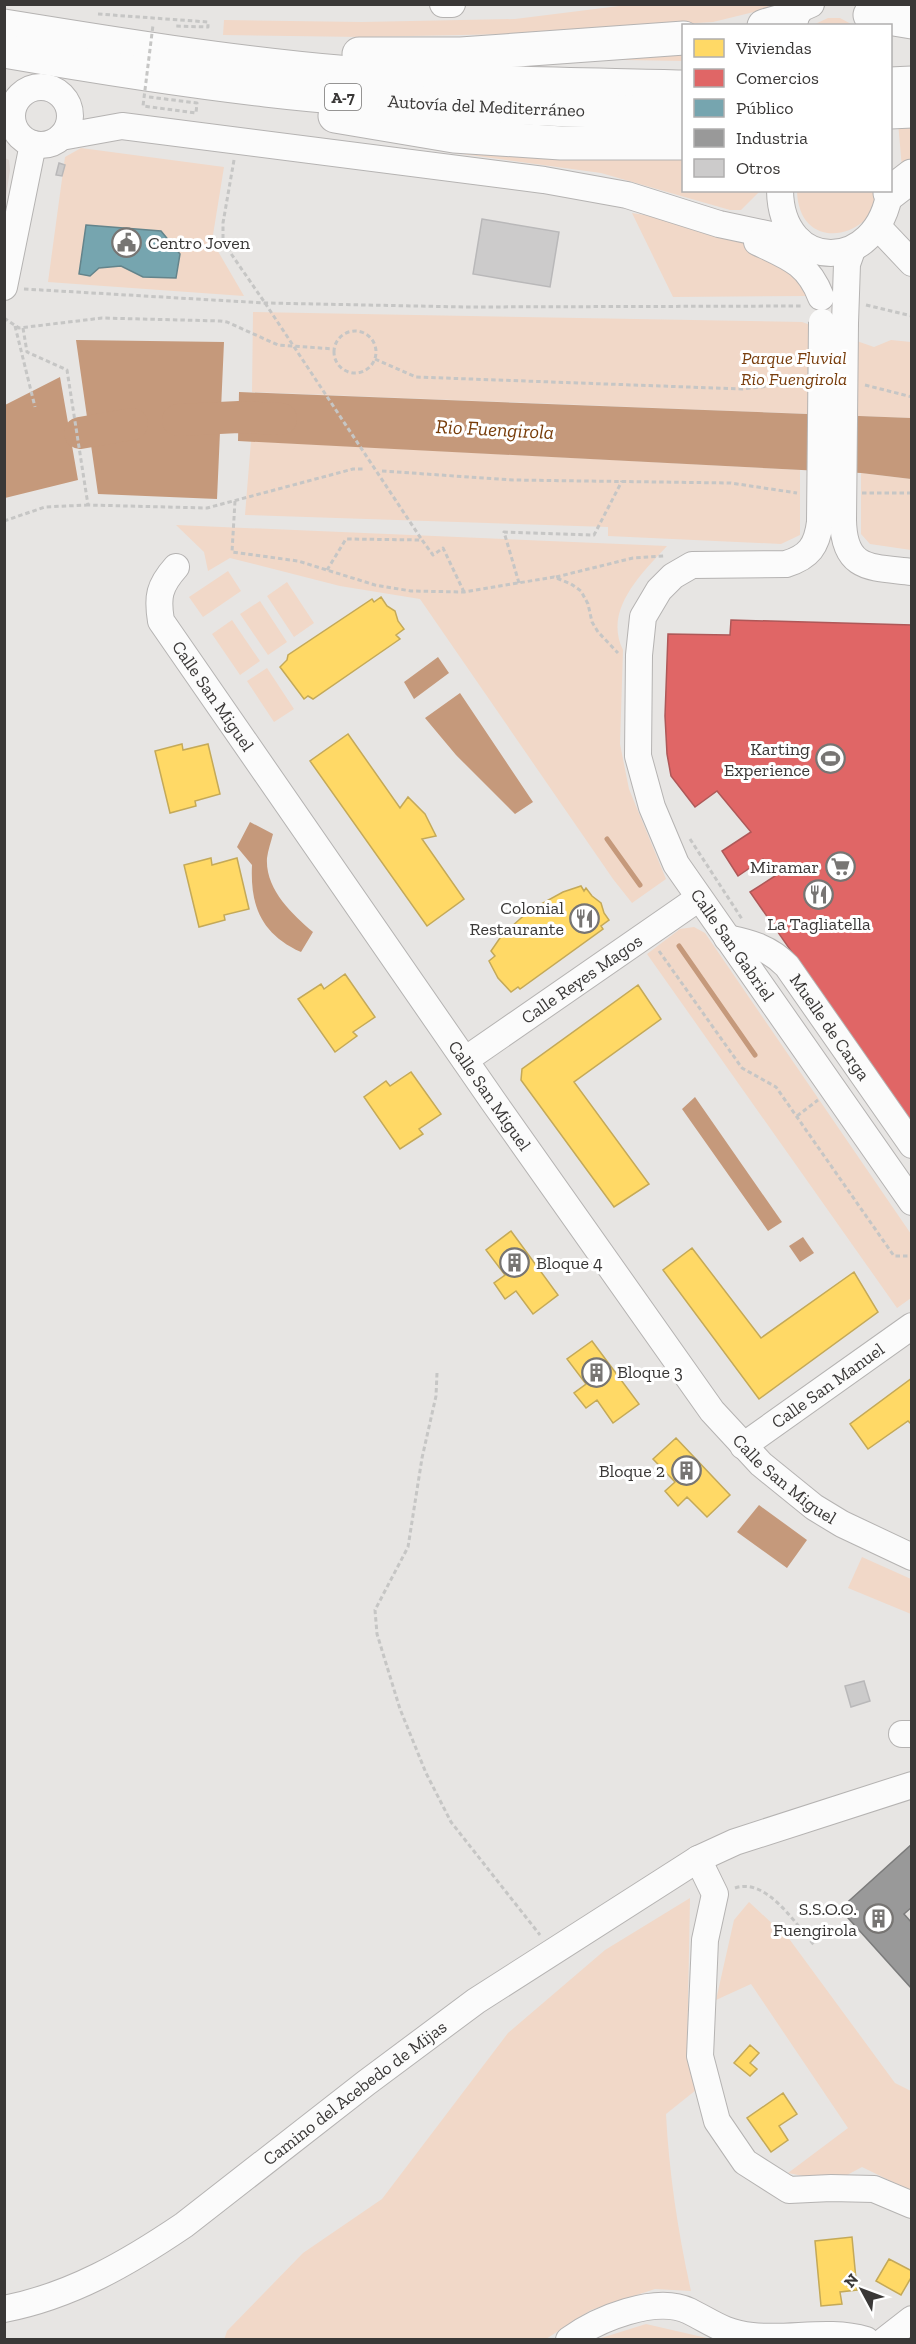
<svg xmlns="http://www.w3.org/2000/svg" width="916" height="2344" font-family="'Zilla Slab',serif">
	<rect width="100%" height="100%" fill="#e7e5e3"/>
	<path fill="#ded7d3" d="M5,158L9,160L10,170L5,203Z"/>
	<path fill="#f1d8c8" d="M635,4L771,5L762,10L713,22L513,34L362,37L223,35L224,20L362,22L515,19Z
		M828,18H840L853,25H813Z
		M683,47V61L507,58Z
		M898,122H911V163L902,168Z
		M435,143L683,152L684,190L760,191L741,210H730L601,173L433,150Z
		M81,148L224,167L212,241L244,296L48,282L65,157Z
		M797,191H877C878,237 799,257 797,191Z
		M632,213L695,223L750,244L783,260L808,296L673,297Z
		M253,312L802,322L874,347L891,340L911,342V418L252,392Z
		M251,441L800,470V535L781,544L608,536V527L245,515Z
		M861,473L911,479V550L870,544L861,534Z
		M176,525L667,546C642,573 603,610 623,650L620,744L629,789L666,879L632,903L613,879L420,599L340,586L230,558L208,571L204,552Z
		M228,571L241,591L203,617L189,597Z
		M287,582L314,623L294,637L267,596Z
		M260,601L287,642L268,655L240,614Z
		M232,620L260,661L240,675L212,634Z
		M267,668L294,709L274,722L247,681Z
		M694,927L705,933L911,1234V1298L897,1308L647,954L680,929Z
		M862,1557L911,1579V1614L848,1588Z
		M690,1898L687,2056L696,2090L666,2114C669,2173 678,2232 691,2291L655,2289L591,2310L546,2339L224,2340L227,2331L303,2253L382,2199L508,2033L605,1950Z
		M749,1902L790,1940L895,2083L911,2091V2194L901,2186L862,2167L834,2182L788,2173L848,2128L751,1984L716,2000L734,1920Z
		M646,2324L711,2339H598Z"/>
	<path fill="#c5997b" d="M76,340L224,342L217,499L98,494Z
		M60,377L78,480L5,498V405Z
		M239,392L911,418V479L861,473L238,441Z
		M438,657L449,673L414,699L404,682Z
		M460,693L533,802L515,814L456,755L425,718Z
		M250,822L273,834C271,842 268,850 267,858C265,889 292,914 313,932L301,952C262,934 250,907 252,865L237,847Z
		M695,1097L782,1222L768,1231L682,1109Z
		M803,1237L814,1253L800,1262L789,1246Z
		M759,1505L807,1540L787,1568L737,1532Z"/>
	<path fill="#ffd966" stroke="#c4a958" stroke-width="1.5" d="M381,597L387,606L395,611L398,621L404,629L396,635L400,639L313,699L308,696L304,699L280,667L287,660L288,655L372,599L374,602Z
		M348,734L400,808L408,797L425,814L436,836L422,839L464,899L427,926L310,761Z
		M182,744L183,750L208,744L220,794L195,801L196,806L170,813L155,751Z
		M211,858L212,865L237,858L249,909L224,915L225,920L199,927L184,865Z
		M581,886L584,891L586,888L592,896L601,903L604,913L609,920L601,926L603,929L520,989L518,987L511,992L498,978L489,961L495,956L491,951L502,935L530,910L563,892Z
		M345,974L375,1017L353,1032L357,1036L335,1052L298,999L321,984L324,989Z
		M638,985L661,1019L574,1082L649,1184L614,1207L521,1080L522,1069Z
		M411,1072L441,1114L419,1129L423,1134L400,1149L364,1097L386,1081L390,1086Z
		M511,1231L558,1295L533,1314L516,1291L505,1299L494,1283L505,1275L486,1250Z
		M692,1248L761,1338L854,1272L878,1312L759,1399L663,1270Z
		M592,1341L639,1404L613,1423L597,1400L586,1408L574,1393L586,1384L567,1359Z
		M912,1378V1425L908,1421L868,1449L850,1424Z
		M676,1438L730,1495L707,1517L687,1497L678,1506L665,1491L675,1482L653,1459Z
		M750,2045L759,2053L750,2063L757,2069L750,2076L734,2063Z
		M783,2093L797,2114L779,2126L788,2140L771,2152L747,2118Z
		M852,2237L857,2290L840,2292L842,2304L821,2306L815,2241Z
		M889,2259L912,2271V2276L901,2295L876,2281Z"/>
	<path fill="#e06666" stroke="#ae5858" stroke-width="1.5" d="M731,620L912,625V1125L750,892L775,876L763,859L738,876L722,851L751,832L717,791L695,807L671,776L667,754L665,716L668,634L730,635Z"/>
	<path fill="#76a5af" stroke="#64848b" stroke-width="1.5" d="M86,225L161,231L180,254L176,278L143,277L121,266L99,268L90,276L79,274Z"/>
	<path fill="#999" stroke="#7c7c7c" stroke-width="1.5" d="M912,1844V1907L904,1914L912,1923V1989L840,1909Z"/>
	<g fill="none" stroke-linecap="round" stroke-linejoin="round">
		<path stroke="#c5997b" stroke-width="5" d="M607,839L640,885
			M679,946L755,1055"/>
		<path stroke="#c5997b" stroke-width="32" d="M178,420L239,417L281,419
			M80,433L132,424"/>
	</g>
	<path fill="#cccbcb" stroke="#b9b8b9" stroke-width="1.5" d="M59,163L65,165L62,176L56,175Z
		M482,219L559,232L550,287L473,274Z
		M864,1681L870,1701L851,1707L845,1686Z"/>
	<g fill="none" stroke-linecap="round" stroke-linejoin="round">
		<defs>
			<g id="minor">
				<path d="M443,4H452"/>
				<path d="M787,26L802,8L811,4"/>
				<circle cx="41" cy="116" r="29"/>
				<path d="M61,137L122,126L544,180L627,195L719,224L799,241"/>
				<path d="M780,190C781,274 878,274 890,190"/>
				<path d="M878,227L912,263"/>
				<path d="M757,242C789,257 808,263 821,297"/>
				<path d="M4,287L33,144"/>
				<path d="M845,323L847,264L852,250"/>
				<path d="M843,520C844,571 871,567 912,572"/>
				<path id="s1" d="M820,522C817,546 809,557 786,564L692,565L673,576L659,590L643,617L639,655L638,756L652,807L676,864L912,1202"/>
				<path id="s2" d="M176,567C159,586 157,597 161,621L493,1101L712,1411L761,1464L814,1507L842,1524L912,1557"/>
				<path id="s3" d="M727,938C751,943 770,948 787,966L912,1145"/>
				<path id="s4" d="M465,1060L699,898"/>
				<path id="s5" d="M743,1446L912,1326"/>
				<path d="M902,1734H912"/>
				<path d="M698,1859L715,1894L705,1940L700,2056L717,2121L745,2162L789,2190L831,2188L874,2189L912,2205"/>
				<path id="s6" d="M4,2309C71,2296 128,2263 184,2225L366,2083L476,2001L698,1859L735,1842L912,1785"/>
				<path d="M569,2340C597,2319 656,2295 689,2311C713,2323 724,2333 752,2336C791,2340 829,2329 866,2340"/>
				<path d="M885,2340L912,2319"/>
			</g>
			<g id="highway">
				<path d="M870,15L912,22"/>
				<path d="M4,26C115,44 226,62 338,72C453,84 568,84 684,87"/>
				<path d="M764,26L792,18"/>
				<path id="s7" d="M4,51C91,66 178,80 266,90C404,106 544,109 684,114"/>
				<path d="M359,54H461L684,38"/>
				<path d="M890,84L912,83"/>
				<path d="M890,112L912,111"/>
				<path d="M335,116L454,136L561,143H684"/>
				<path d="M890,193L912,176"/>
			</g>
		</defs>
		<use href="#minor" stroke="#b5b3b2" stroke-width="28"/>
		<use href="#highway" stroke="#b5b3b2" stroke-width="35"/>
		<path stroke="#c6c6c5" stroke-width="3" stroke-dasharray="4.5 3" stroke-linecap="butt" d="M98,14L208,22V27L174,26
			M234,160L223,223V242L265,303
			M24,289L265,303L465,307L803,306
			M866,305L912,316
			M4,318L19,328L102,318L220,321L227,322L278,345L334,349
			M15,326L35,407
			M23,328L27,352L67,370L88,505L207,508L353,469H363
			M334 352a21 21 0 1 1 42 0a21 21 0 1 1-42 0Z
			M375,359L416,377L742,389L798,383
			M865,385L912,397
			M382,471L513,480L731,483L797,493
			M862,493H912
			M235,501L232,552L298,561L375,585L411,591L464,592L554,577L571,584L581,591L588,604L592,622L598,632L618,653
			M4,521L45,507L87,505
			M327,570L346,539L422,540L433,555L443,548L464,592
			M556,577L633,558L664,556
			M519,583L504,532L594,535L622,481
			M690,839L742,919
			M659,951L742,1068L776,1087L894,1256H912
			M797,1116L818,1100
			M437,1373L436,1396L422,1458L408,1547L375,1610L377,1634L400,1709L426,1773L451,1822L540,1935
			M735,1888C767,1877 796,1925 815,1946"/>
		<use href="#minor" stroke="#fbfbfb" stroke-width="26"/>
		<use href="#highway" stroke="#fbfbfb" stroke-width="33"/>
		<defs>
			<path id="minor-bridge" d="M843,520L845,323
				M820,522L822,322"/>
		</defs>
		<use href="#minor-bridge" stroke="#b5b3b2" stroke-width="28" stroke-linecap="butt"/>
		<path stroke="#c6c6c5" stroke-width="3" stroke-dasharray="4.5 3" stroke-linecap="butt" d="M149,97L197,103L196,113L143,106L153,25
			M265,303L422,540"/>
		<use href="#minor-bridge" stroke="#fbfbfb" stroke-width="26"/>
	</g>
	<defs>
		<symbol id="civic-ring" viewBox="-11 -11 22 22"><circle r="9.5" fill="#fff" stroke="#777573" stroke-width="1.5"/><path d="M-.6-6.5H3V-4.5H.6V-3L4-1V1h2V6H-6V1h2V-1L-.6-3ZM-1.2 2.5V6h2.4V2.5Z" fill="#777573"/></symbol>
		<symbol id="stadium-ring" viewBox="-11 -11 22 22"><circle r="9.5" fill="#fff" stroke="#777573" stroke-width="1.5"/><path d="M0-5a6.5 5 0 1 0 0 10a6.5 5 0 1 0 0-10ZM-3.5-1.8h7v3.6h-7Z" fill="#777573"/></symbol>
		<symbol id="supermarket-ring" viewBox="-11 -11 22 22"><circle r="9.5" fill="#fff" stroke="#777573" stroke-width="1.5"/><path d="M-6-5.5h2.5l.6 2H6L4.5 2H-2.5L-4.4-4H-6ZM-1.5 3.2a1.3 1.3 0 1 0 .1 0ZM3 3.2a1.3 1.3 0 1 0 .1 0Z" fill="#777573"/></symbol>
		<symbol id="restaurant-ring" viewBox="-11 -11 22 22"><circle r="9.5" fill="#fff" stroke="#777573" stroke-width="1.5"/><path d="M-5-6h1v4h1v-4h1v4h1v-4h1v5L-1.5 .5V6h-2V.5L-5-1ZM5-6V6H3V1.5H1.5Q1.5-4 5-6Z" fill="#777573"/></symbol>
		<symbol id="building-ring" viewBox="-11 -11 22 22"><circle r="9.5" fill="#fff" stroke="#777573" stroke-width="1.5"/><path d="M-4-6H4V6H1V3H-1V6H-4ZM-2.5-4.3h1.7v1.8h-1.7ZM.8-4.3h1.7v1.8H.8ZM-2.5-1h1.7V.8h-1.7ZM.8-1h1.7V.8H.8Z" fill="#777573"/></symbol>
	</defs>
	<g fill-rule="evenodd">
		<use href="#civic-ring" x="110" y="226" width="33" height="33"/>
		<use href="#stadium-ring" x="814" y="742" width="33" height="33"/>
		<use href="#supermarket-ring" x="824" y="850" width="33" height="33"/>
		<use href="#restaurant-ring" x="802" y="878" width="33" height="33"/>
		<use href="#restaurant-ring" x="568" y="902" width="33" height="33"/>
		<use href="#building-ring" x="498" y="1246" width="33" height="33"/>
		<use href="#building-ring" x="580" y="1356" width="33" height="33"/>
		<use href="#building-ring" x="670" y="1454" width="33" height="33"/>
		<use href="#building-ring" x="862" y="1902" width="33" height="33"/>
	</g>
	<g text-anchor="middle" dominant-baseline="central" stroke-width="6" stroke-linejoin="round" paint-order="stroke">
		<rect fill="#fff" stroke="#757473" stroke-width="1.5" x="325" y="84" width="36" height="26" rx="4.5"/>
		<g font-size="16" font-weight="bold" fill="#3a3837">
			<text x="343" y="97">A-7</text>
		</g>
		<g font-size="18" fill="#3a3837" stroke="#fff">
			<text stroke="none"><textPath href="#s7" startOffset="486">Autovía del Mediterráneo</textPath></text>
			<text stroke="none"><textPath href="#s2" startOffset="150">Calle San Miguel</textPath></text>
			<text stroke="none"><textPath href="#s1" startOffset="578">Calle San Gabriel</textPath></text>
			<text stroke="none"><textPath href="#s4" startOffset="142">Calle Reyes Magos</textPath></text>
			<text stroke="none"><textPath href="#s3" startOffset="142">Muelle de Carga</textPath></text>
			<text stroke="none"><textPath href="#s2" startOffset="636">Calle San Miguel</textPath></text>
			<text stroke="none"><textPath href="#s5" startOffset="104">Calle San Manuel</textPath></text>
			<text stroke="none"><textPath href="#s2" startOffset="1122">Calle San Miguel</textPath></text>
			<text stroke="none"><textPath href="#s6" startOffset="416">Camino del Acebedo de Mijas</textPath></text>
		</g>
		<g font-size="18" fill="#3a3837" stroke="#fff" text-anchor="end">
			<text x="148" y="243" text-anchor="start">Centro Joven</text>
			<text x="810" y="749">Karting<tspan x="810" dy="21">Experience</tspan></text>
			<text x="819" y="867">Miramar</text>
			<text x="564" y="908">Colonial<tspan x="564" dy="21">Restaurante</tspan></text>
			<text x="819" y="924" text-anchor="middle">La Tagliatella</text>
			<text x="536" y="1263" text-anchor="start">Bloque 4</text>
			<text x="617" y="1372" text-anchor="start">Bloque 3</text>
			<text x="665" y="1471">Bloque 2</text>
			<text x="857" y="1909">S.S.O.O.<tspan x="857" dy="21">Fuengirola</tspan></text>
		</g>
		<g font-size="18" font-style="italic" fill="#793e0d" stroke="#fff">
			<text x="794" y="358">Parque Fluvial<tspan x="794" dy="21">Rio Fuengirola</tspan></text>
		</g>
		<g font-size="20" font-style="italic" fill="#773c09" stroke="#fff">
			<text transform="translate(495 429) rotate(3)">Rio Fuengirola</text>
		</g>
	</g>
	<rect width="916" height="2344" fill="none" stroke="#3a3837" stroke-width="12"/>
	<rect x="682" y="24" width="210" height="168" fill="#ffffff" stroke="#b0afaf" stroke-width="1.5"/>
	<rect x="694" y="39" width="30" height="18" fill="#ffd966" stroke="#b0afaf" stroke-width="1.5"/>
	<text x="736" y="54" font-size="18" fill="#3a3837">Viviendas</text>
	<rect x="694" y="69" width="30" height="18" fill="#e06666" stroke="#b0afaf" stroke-width="1.5"/>
	<text x="736" y="84" font-size="18" fill="#3a3837">Comercios</text>
	<rect x="694" y="99" width="30" height="18" fill="#76a5af" stroke="#b0afaf" stroke-width="1.5"/>
	<text x="736" y="114" font-size="18" fill="#3a3837">Público</text>
	<rect x="694" y="129" width="30" height="18" fill="#999999" stroke="#b0afaf" stroke-width="1.5"/>
	<text x="736" y="144" font-size="18" fill="#3a3837">Industria</text>
	<rect x="694" y="159" width="30" height="18" fill="#cccbcb" stroke="#b0afaf" stroke-width="1.5"/>
	<text x="736" y="174" font-size="18" fill="#3a3837">Otros</text>
	<g transform="translate(862 2290) rotate(311)" stroke="#ffffff" stroke-width="4.5" paint-order="stroke">
	<path d="M0-4.5L10 22L0 15L-10 22Z" fill="#3a3837"/>
	<text y="-9" font-size="16" font-weight="bold" text-anchor="middle" fill="#3a3837">N</text>
	</g>
</svg>
